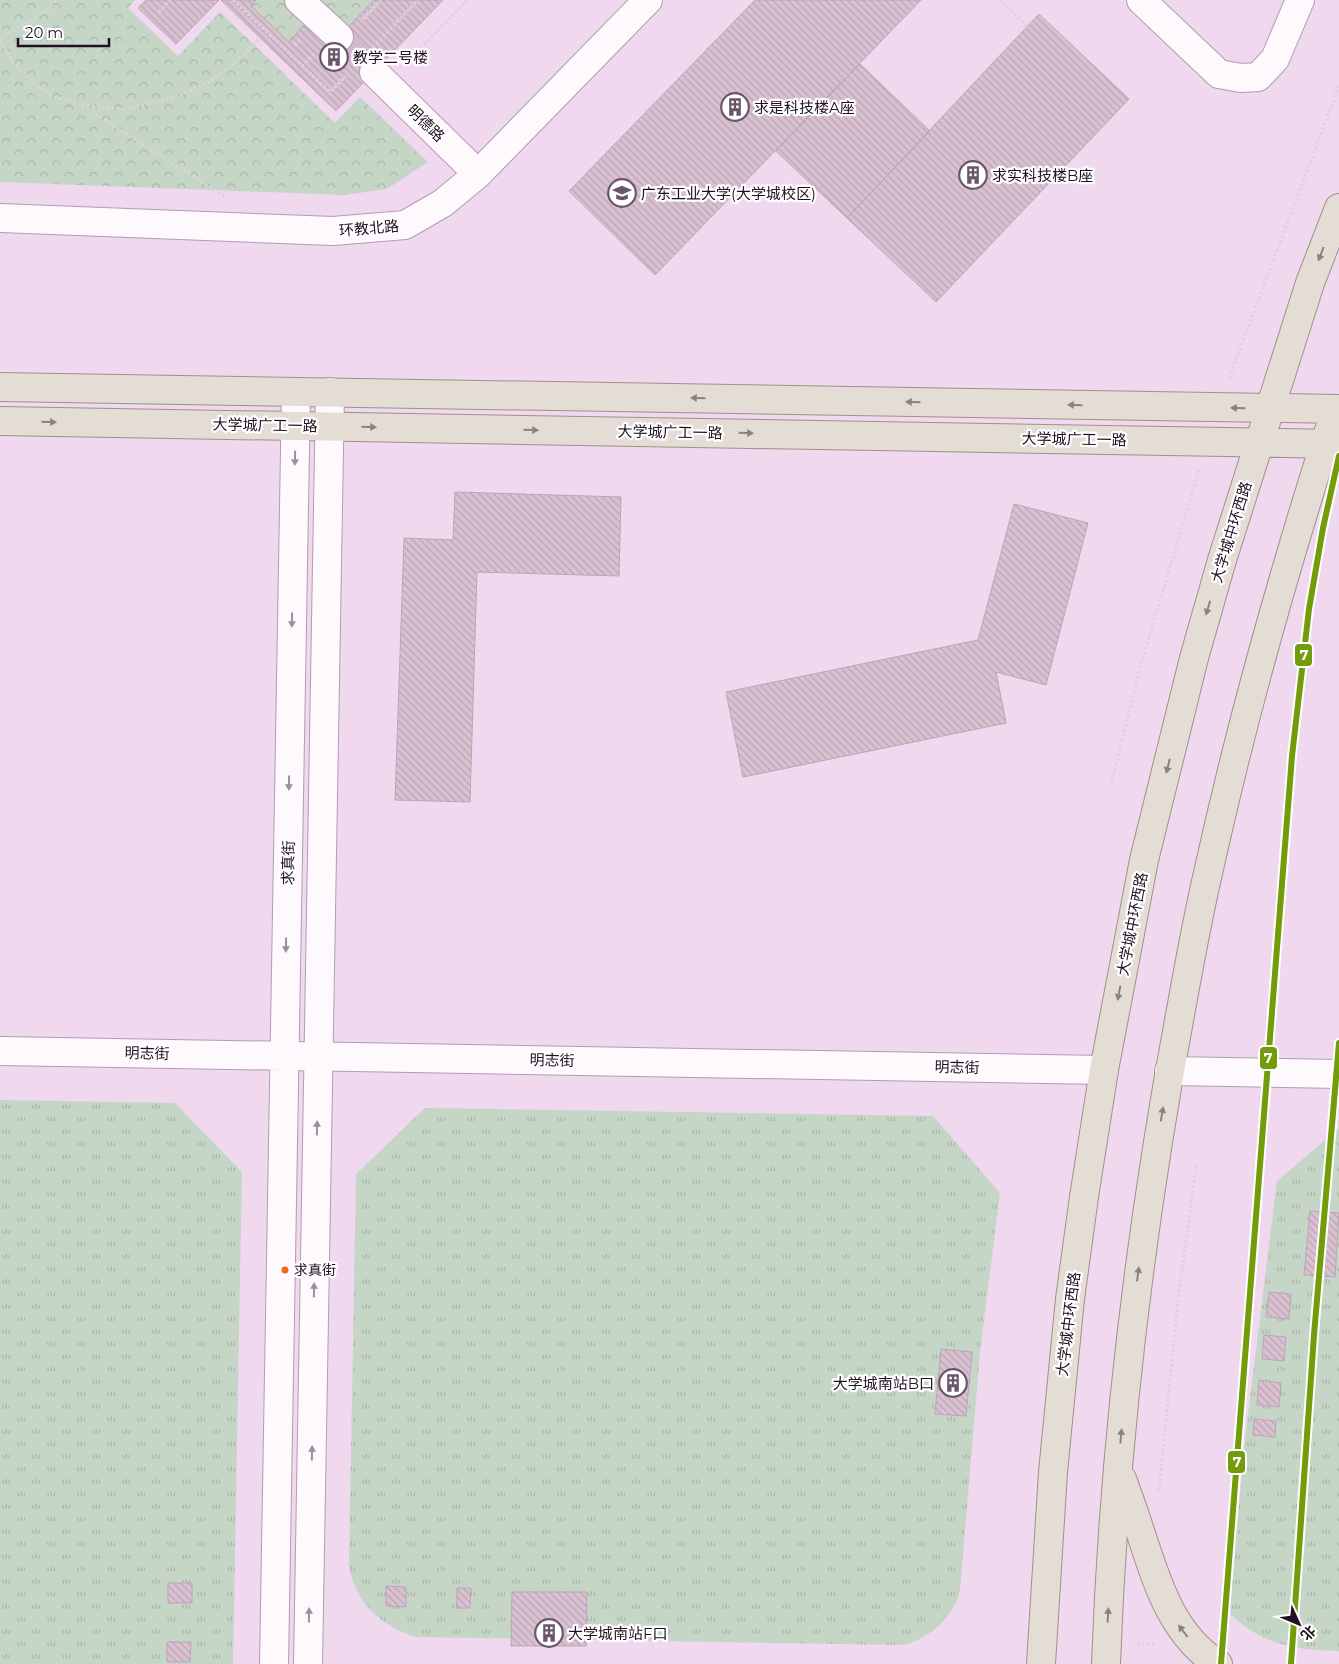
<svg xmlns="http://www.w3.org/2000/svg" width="1339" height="1664" font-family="Montserrat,'Noto Sans SC',sans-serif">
	<defs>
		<pattern id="grass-tufts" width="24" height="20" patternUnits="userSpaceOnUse" patternTransform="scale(1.25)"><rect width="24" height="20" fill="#c5d6c7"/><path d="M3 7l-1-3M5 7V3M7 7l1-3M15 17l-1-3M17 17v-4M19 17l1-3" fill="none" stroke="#a9b6ab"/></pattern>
		<pattern id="forest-crowns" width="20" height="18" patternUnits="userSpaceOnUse" patternTransform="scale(1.25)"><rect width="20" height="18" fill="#c5d6c7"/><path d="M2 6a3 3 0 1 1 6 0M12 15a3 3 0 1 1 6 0" fill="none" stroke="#a9b6ab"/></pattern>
		<pattern id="building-back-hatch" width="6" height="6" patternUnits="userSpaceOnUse" patternTransform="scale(1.25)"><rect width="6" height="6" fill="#d9c1d2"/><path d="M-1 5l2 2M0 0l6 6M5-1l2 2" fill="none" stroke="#baa5b4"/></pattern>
	</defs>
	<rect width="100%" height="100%" fill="#f0d8ef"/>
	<path fill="url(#grass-tufts)" d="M0,1100L175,1103L242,1172L233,1664H0Z
		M425,1108L933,1116L1000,1193L980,1352L960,1590C954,1617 930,1638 904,1645L416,1637C380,1625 356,1604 349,1566L356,1174Z
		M1339,1128V1651C1295,1650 1262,1645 1229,1613L1245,1439L1277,1181Z"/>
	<path fill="url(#forest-crowns)" d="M0,0H135L128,8L178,56L220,12L335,123L360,97L428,162L387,189L345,195L0,182Z
		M256,0H374L335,41L311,18L289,42L251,6Z"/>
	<path fill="url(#building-back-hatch)" stroke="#bca5b6" d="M146,0H219L176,44L138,8Z
		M221,0H256L251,6L289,42L311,17L335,41L374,0H443L336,111Z
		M755,0H921L655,275L569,191Z
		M1039,14L1129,99L936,302L847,218Z
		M860,64L930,131L847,218L776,151Z
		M455,492L621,497L619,576L477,572L470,802L395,800L404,538L453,540Z
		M1014,504L1088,523L1046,685L996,672L1006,723L743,777L726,692L978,640Z
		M1310,1211L1339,1213L1335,1277L1304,1275Z
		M1269,1292L1291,1294L1289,1319L1266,1317Z
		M1264,1335L1286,1337L1284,1361L1262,1359Z
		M941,1349L972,1352L966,1416L935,1414Z
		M1259,1380L1281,1383L1279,1407L1257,1405Z
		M1254,1419L1276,1421L1275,1437L1253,1435Z
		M168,1583H192V1603H168Z
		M386,1586L406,1587V1607L386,1606Z
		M457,1588H471L470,1608H457Z
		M512,1592H587L586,1646H511Z
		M167,1642H191L190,1662H167Z"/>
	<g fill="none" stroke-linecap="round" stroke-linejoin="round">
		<path stroke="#d1bad0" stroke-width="28" stroke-dasharray="28 14" stroke-linecap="butt" d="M339,37L374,72"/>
		<defs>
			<path id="minor" d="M299,0L339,37
				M1141,0L1219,74L1241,78L1258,77L1275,59L1300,0
				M374,72L478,174
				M0,218L333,231L405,225L443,203L478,174L648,0
				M0,1051L1104,1070
				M1169,1071L1339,1074
				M274,1664L296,392
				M308,1664L330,392"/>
			<path id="major" d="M0,387L1339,409
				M0,421L1339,444
				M1122,1479C1129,1498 1136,1518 1142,1537C1158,1586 1173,1635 1218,1664
				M1041,1664L1053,1472L1070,1299L1084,1197L1104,1070L1144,860L1194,658L1222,560L1310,283L1339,208
				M1106,1664C1114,1442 1141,1222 1182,1004C1190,960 1198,916 1208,873C1241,723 1283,574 1330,427"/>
		</defs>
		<use href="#minor" stroke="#b19db0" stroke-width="30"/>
		<use href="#major" stroke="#a19089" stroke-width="30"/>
		<path stroke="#dbd4db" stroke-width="3" stroke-dasharray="2.5 2.5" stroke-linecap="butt" d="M233,0L330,92L346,76
			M1000,0L1028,27
			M159,12L170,0
			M363,19L381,0
			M0,38L48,10L56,0
			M0,40L13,62L34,83L52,96L81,105L226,197
			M295,45L301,39
			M407,63L467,0
			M302,66L314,54
			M82,105L124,109L170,99L209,82L235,63L260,38
			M1229,378L1339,86
			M1111,785L1142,661L1199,470
			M1159,1491L1178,1301L1196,1166
			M1137,1644H1157"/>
		<use href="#minor" stroke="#fdf9fd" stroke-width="28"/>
		<use href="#major" stroke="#e3ddd6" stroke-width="28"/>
		<path stroke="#dbd4db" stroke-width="3" stroke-dasharray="2.5 2.5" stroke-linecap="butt" d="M359,62L418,0"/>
		<defs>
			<path id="metro-1" d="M1221,1664L1292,756L1309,609L1323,528L1339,456
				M1291,1664L1314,1335L1339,1043"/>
		</defs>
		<use href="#metro-1" stroke="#fff" stroke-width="10"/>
		<use href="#metro-1" stroke="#749b0a" stroke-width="6"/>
	</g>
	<defs><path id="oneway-solid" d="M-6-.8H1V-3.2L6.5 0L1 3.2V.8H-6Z" transform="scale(1.25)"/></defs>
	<g fill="#8c8085">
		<use href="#oneway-solid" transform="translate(1321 254) rotate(111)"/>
		<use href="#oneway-solid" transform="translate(698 398) rotate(-179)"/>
		<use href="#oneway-solid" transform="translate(913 402) rotate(-179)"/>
		<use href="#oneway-solid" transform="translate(1075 405) rotate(-179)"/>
		<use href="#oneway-solid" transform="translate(1238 408) rotate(-179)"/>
		<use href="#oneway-solid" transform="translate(49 422) rotate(1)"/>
		<use href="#oneway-solid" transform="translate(369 427) rotate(1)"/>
		<use href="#oneway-solid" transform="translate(531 430) rotate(1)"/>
		<use href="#oneway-solid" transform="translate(746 433) rotate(1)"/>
		<use href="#oneway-solid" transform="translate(1208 608) rotate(106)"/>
		<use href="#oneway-solid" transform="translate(1168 766) rotate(104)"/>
		<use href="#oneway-solid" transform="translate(1119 993) rotate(101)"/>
		<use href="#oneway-solid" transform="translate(1162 1114) rotate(-81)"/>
		<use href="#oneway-solid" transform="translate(1138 1274) rotate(-82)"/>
		<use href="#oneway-solid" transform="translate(1121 1436) rotate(-85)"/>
		<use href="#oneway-solid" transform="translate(1108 1615) rotate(-87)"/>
		<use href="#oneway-solid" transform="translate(1183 1631) rotate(-127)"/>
	</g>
	<g fill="#9a909a">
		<use href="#oneway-solid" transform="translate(295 458) rotate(91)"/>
		<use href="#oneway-solid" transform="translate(292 620) rotate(91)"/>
		<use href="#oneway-solid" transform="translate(289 783) rotate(91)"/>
		<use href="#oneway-solid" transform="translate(286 945) rotate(91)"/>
		<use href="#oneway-solid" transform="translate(317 1128) rotate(-89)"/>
		<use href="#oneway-solid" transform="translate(314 1290) rotate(-89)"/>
		<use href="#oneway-solid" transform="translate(312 1453) rotate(-89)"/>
		<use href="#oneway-solid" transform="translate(309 1615) rotate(-89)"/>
	</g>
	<defs>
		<symbol id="building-ring" viewBox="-11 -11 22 22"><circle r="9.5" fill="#fff" stroke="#6a556a" stroke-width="1.5"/><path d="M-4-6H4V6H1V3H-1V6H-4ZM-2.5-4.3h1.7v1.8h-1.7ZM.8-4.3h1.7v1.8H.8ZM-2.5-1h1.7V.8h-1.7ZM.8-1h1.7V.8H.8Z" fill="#6a556a"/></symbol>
		<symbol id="university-ring" viewBox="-11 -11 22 22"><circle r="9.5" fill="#fff" stroke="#6a556a" stroke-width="1.5"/><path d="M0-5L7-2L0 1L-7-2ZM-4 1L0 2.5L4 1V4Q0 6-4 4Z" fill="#6a556a"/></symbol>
	</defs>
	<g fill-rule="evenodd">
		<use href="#building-ring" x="318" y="41" width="32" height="32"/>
		<use href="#building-ring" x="719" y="91" width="32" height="32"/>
		<use href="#building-ring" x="957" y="159" width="32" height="32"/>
		<use href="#university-ring" x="606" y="177" width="32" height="32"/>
		<use href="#building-ring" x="937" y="1367" width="32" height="32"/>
		<use href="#building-ring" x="533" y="1617" width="32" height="32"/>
	</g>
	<circle fill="#f26522" stroke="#fff" stroke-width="2" cx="285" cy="1270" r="4.5"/>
	<g text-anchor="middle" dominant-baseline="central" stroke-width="4.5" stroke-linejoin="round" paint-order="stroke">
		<g font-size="14" fill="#220f22" stroke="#fff" text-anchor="start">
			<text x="294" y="1270">求真街</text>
		</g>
		<g font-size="15" fill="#220f22" stroke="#fff" text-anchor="start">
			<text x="353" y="57">教学二号楼</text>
			<text x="754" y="107">求是科技楼A座</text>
			<text x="992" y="175">求实科技楼B座</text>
			<text x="641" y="193">广东工业大学(大学城校区)</text>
			<text x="934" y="1383" text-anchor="end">大学城南站B口</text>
			<text x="568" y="1633">大学城南站F口</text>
		</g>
		<g font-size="15" fill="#220f22" stroke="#fff">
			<text transform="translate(426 123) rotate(44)">明德路</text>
			<text transform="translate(369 228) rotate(-5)">环教北路</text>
			<text transform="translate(265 425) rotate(1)">大学城广工一路</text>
			<text transform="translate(670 432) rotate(1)">大学城广工一路</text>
			<text transform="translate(1074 439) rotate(1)">大学城广工一路</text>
			<text transform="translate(1231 532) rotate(-73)">大学城中环西路</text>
			<text transform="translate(288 863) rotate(-89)">求真街</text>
			<text transform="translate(1132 924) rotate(-79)">大学城中环西路</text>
			<text transform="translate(147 1053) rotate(1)">明志街</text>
			<text transform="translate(552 1060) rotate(1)">明志街</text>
			<text transform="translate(957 1067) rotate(1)">明志街</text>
			<text transform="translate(1068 1324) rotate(-83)">大学城中环西路</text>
		</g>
	</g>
	<g stroke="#fff" stroke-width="2">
		<rect x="1294" y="643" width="19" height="24" rx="5" fill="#749b0a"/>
		<rect x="1259" y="1046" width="19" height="24" rx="5" fill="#749b0a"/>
		<rect x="1227" y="1450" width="19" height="24" rx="5" fill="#749b0a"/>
	</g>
	<g font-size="14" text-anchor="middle" font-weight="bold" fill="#fff">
		<text x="1304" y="660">7</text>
		<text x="1268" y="1063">7</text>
		<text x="1237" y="1467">7</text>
	</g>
	<g transform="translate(1299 1624) rotate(134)" stroke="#ffffff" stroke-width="4" paint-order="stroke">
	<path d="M0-4L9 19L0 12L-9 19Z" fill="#220f22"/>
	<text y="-8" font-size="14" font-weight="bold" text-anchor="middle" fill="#220f22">北</text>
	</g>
	<path d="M18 38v8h91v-8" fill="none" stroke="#220f22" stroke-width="2.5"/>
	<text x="25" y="38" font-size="15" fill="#220f22" stroke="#ffffff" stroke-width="4" paint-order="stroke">20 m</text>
</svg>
